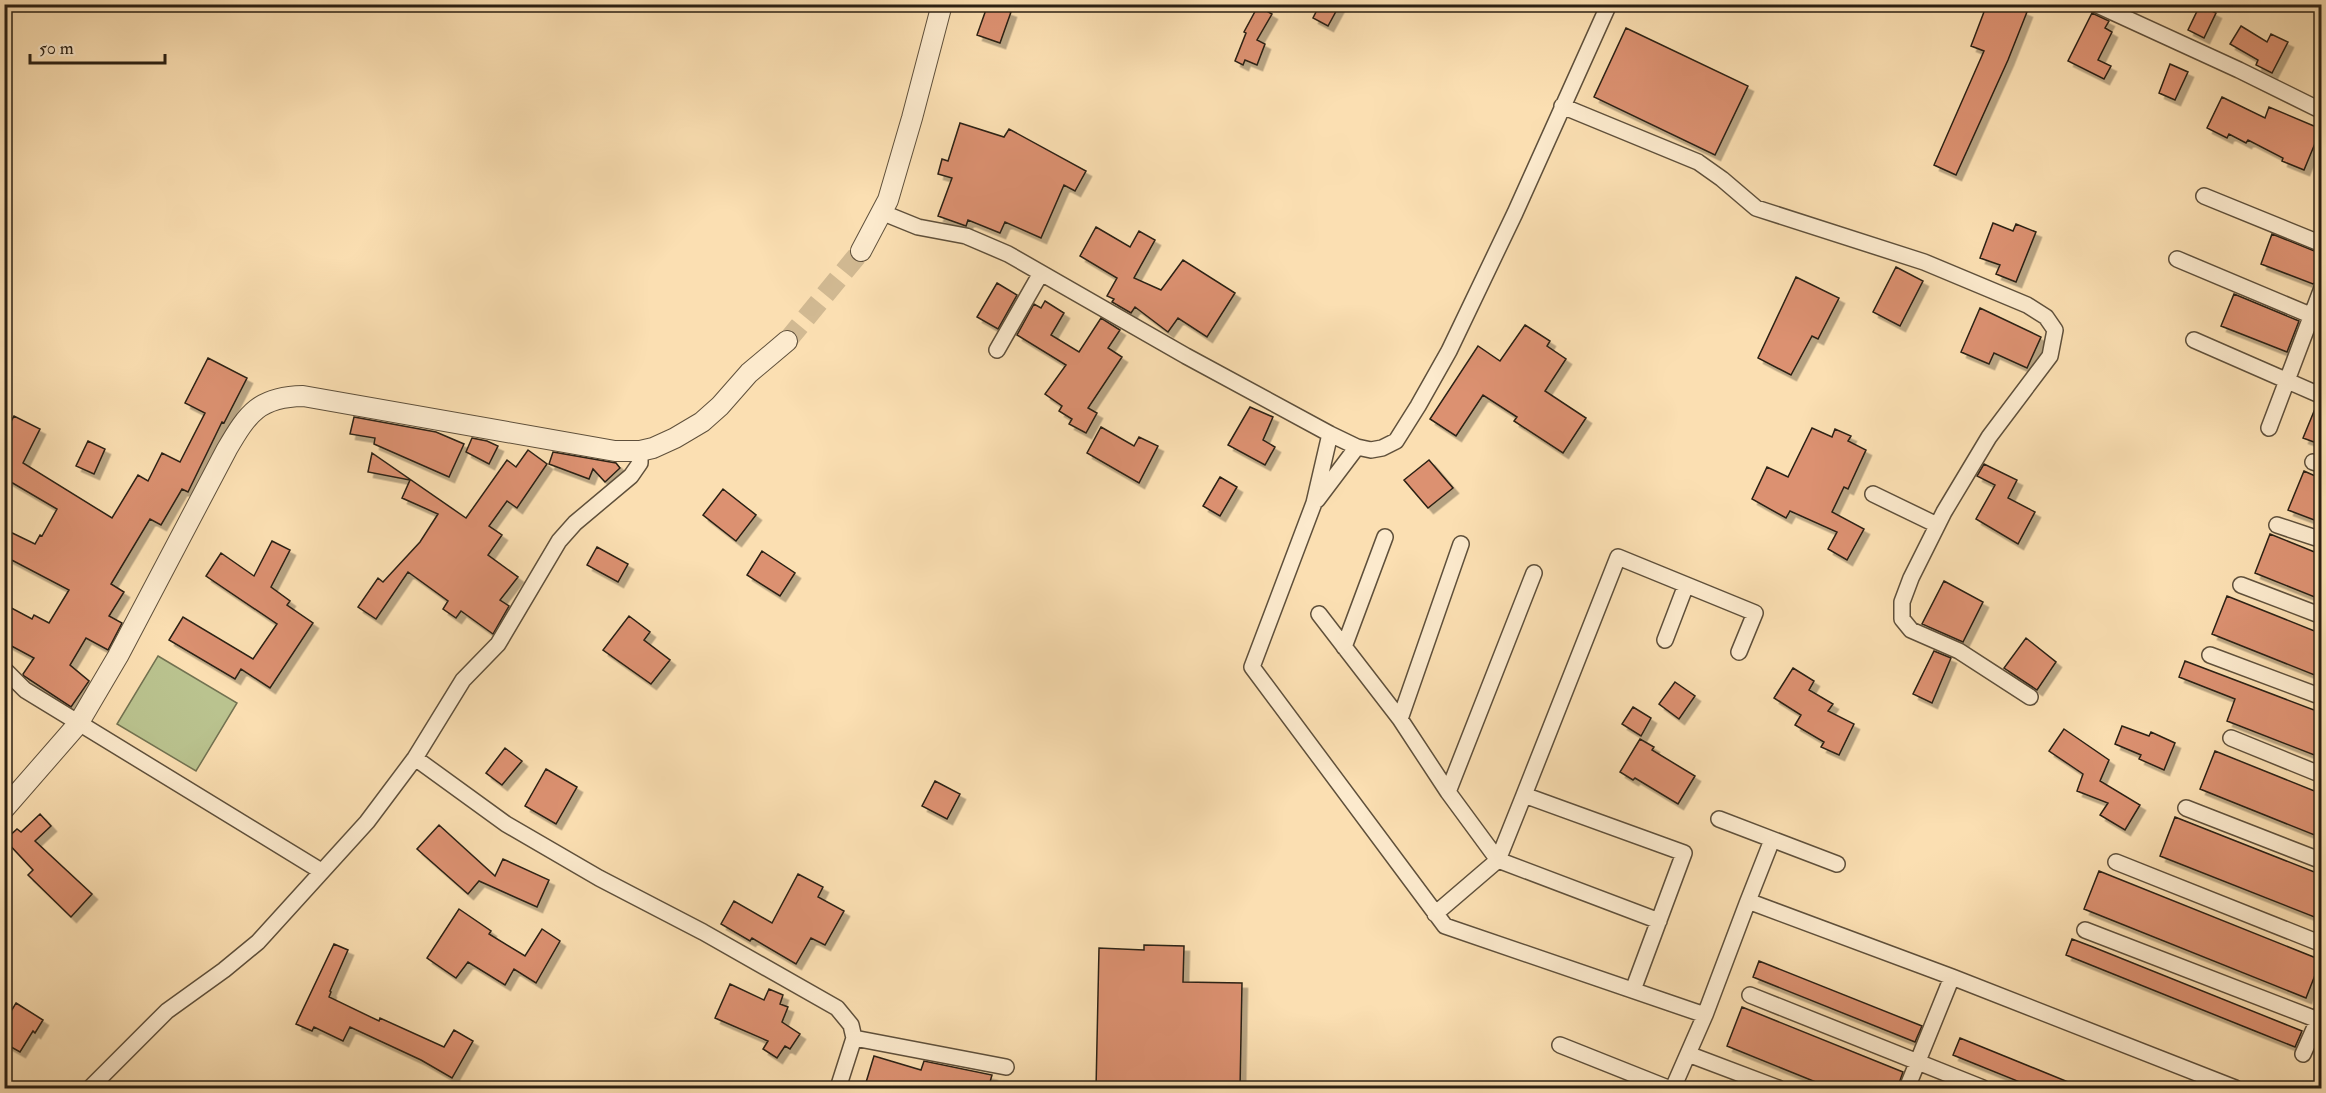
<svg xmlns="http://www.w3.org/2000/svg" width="2326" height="1093" font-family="'IM FELL Double Pica',serif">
	<defs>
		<filter id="shadow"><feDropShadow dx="5.5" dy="5.5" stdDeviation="0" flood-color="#0004"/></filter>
	</defs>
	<rect width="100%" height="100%" fill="#fbdfb2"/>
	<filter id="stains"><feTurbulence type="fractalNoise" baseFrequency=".00333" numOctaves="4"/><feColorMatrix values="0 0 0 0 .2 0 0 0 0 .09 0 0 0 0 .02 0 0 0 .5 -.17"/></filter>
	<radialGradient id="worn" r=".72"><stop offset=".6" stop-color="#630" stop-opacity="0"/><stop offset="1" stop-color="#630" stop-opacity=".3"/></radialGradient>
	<path fill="#bac38f" stroke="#727251" stroke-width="1.5" d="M158,656L237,703L196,771L117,724Z"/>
	<path fill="#dc9171" stroke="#2b2013" stroke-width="1.5" filter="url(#shadow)" d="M988,4L1011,12L1000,43L977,35Z
		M1320,4H1340L1328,26L1313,18Z
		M1987,4H2008L2027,12L2008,60L1956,175L1934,165L1984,51L1971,46Z
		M2200,5L2216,13L2204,38L2188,30Z
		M1258,6L1272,14L1257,40L1265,44L1257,65L1245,60L1243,65L1235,61L1246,33L1244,32Z
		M2092,13L2109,21L2105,28L2112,32L2098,60L2111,66L2104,79L2068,61Z
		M2241,26L2267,42L2271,34L2288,42L2272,73L2256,65L2258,60L2230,44Z
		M1626,28L1748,86L1715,155L1594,97Z
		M2170,64L2188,72L2175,100L2159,93Z
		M2222,97L2265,118L2269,107L2321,129L2304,170L2282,161L2283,158L2248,140L2246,143L2229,134L2227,138L2207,128Z
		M960,123L1004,137L1009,129L1086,171L1075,191L1064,185L1041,238L1005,222L1000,233L968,220L966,226L938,216L952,178L938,174L942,159L948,161Z
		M1993,223L2013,231L2016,224L2036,232L2016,282L1996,274L2000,265L1980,258Z
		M1096,227L1130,247L1139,231L1155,240L1134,278L1161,290L1183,260L1235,293L1207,337L1178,318L1168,332L1135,307L1131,313L1112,302L1114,299L1107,296L1117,278L1080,256Z
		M2272,234L2322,254V273L2319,279L2313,284L2261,264Z
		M1896,267L1923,281L1900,326L1873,312Z
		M1796,277L1839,298L1818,339L1812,336L1791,375L1758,358Z
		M997,283L1017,295L998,329L977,317Z
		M2234,294L2299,321L2287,352L2221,326Z
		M1045,301L1064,313L1051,335L1079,352L1101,318L1120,330L1108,348L1122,357L1088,408L1097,413L1086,433L1069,424L1072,419L1059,411L1062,406L1045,394L1066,365L1017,335L1034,304L1041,308Z
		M1980,308L2041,337L2027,368L1994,353L1989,364L1961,352Z
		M1525,325L1550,341L1547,346L1566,359L1545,391L1586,418L1563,453L1514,421L1517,417L1483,395L1456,436L1430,419L1478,346L1500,361Z
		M208,358L247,378L224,423L222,422L188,492L182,489L161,525L150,519L111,584L124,592L109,616L122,623L108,650L86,638L70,665L89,681L71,707L24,676L23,674L34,658L4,642V604L32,619L34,615L49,623L69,590L4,556V529L35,544L40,535L42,536L57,509L4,478V435L14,416L40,429L23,463L112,518L138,475L148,481L162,453L180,462L205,413L185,403Z
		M2317,404L2322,406V445L2303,438Z
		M1250,407L1273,417L1263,440L1275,447L1265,465L1228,445Z
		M354,417L436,432L464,444L449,477L374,444L375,438L350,434Z
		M1101,427L1134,446L1139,437L1158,446L1139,483L1087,453Z
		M1812,428L1832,437L1835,429L1851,436L1848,441L1866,450L1848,489L1844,487L1832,512L1864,529L1847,560L1828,549L1837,532L1790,511L1786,518L1752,499L1767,467L1788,477Z
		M472,438L487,441L498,446L489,464L466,452Z
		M88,441L105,449L94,474L76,466Z
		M528,450L547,464L517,508L507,501L489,526L502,535L488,555L518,577L500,600L509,606L493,634L461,611L456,618L443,609L448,601L408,572L376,619L358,607L378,578L383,582L420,542L438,514L402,498L410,480L368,472L372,453L466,518L507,460L516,467Z
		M553,452L616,463L620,468L605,482L593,469L589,479L549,464Z
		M1429,460L1453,488L1428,508L1404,480Z
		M1984,464L2017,480L2008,498L2035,512L2018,544L1976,519L1995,485L1977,476Z
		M2304,471L2322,479V523L2288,510Z
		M1220,477L1237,487L1220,516L1203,506Z
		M723,489L756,515L736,541L703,515Z
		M2270,534L2322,555V600L2255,573Z
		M272,541L290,550L271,587L290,601L287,605L313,623L270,688L241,669L235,679L169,640L183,617L253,659L277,624L206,576L221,553L254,576Z
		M597,547L628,564L618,582L587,565Z
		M762,551L795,573L780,596L747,575Z
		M1944,581L1983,602L1963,642L1922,624Z
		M2227,596L2322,634V678L2212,634Z
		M629,616L650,632L644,640L670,660L651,684L603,650Z
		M2026,638L2056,662L2037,690L2004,668Z
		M1934,651L1951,658L1932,703L1913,694Z
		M2185,661L2322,713V758L2227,721L2235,699L2179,677Z
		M1793,668L1814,681L1809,690L1833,704L1828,711L1854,724L1839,755L1821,747L1824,742L1795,725L1801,715L1774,698Z
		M1675,682L1695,696L1679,719L1659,704Z
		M1633,707L1651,718L1641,736L1622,724Z
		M2122,726L2149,736L2151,732L2175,743L2164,770L2139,759L2141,755L2115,744Z
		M2064,729L2109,760L2100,781L2140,805L2125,830L2100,815L2108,803L2077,791L2083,774L2049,751Z
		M1640,739L1654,747L1652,750L1695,776L1678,804L1635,778L1633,780L1620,772Z
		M505,748L522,761L502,785L486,773Z
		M2215,751L2322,794V838L2200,789Z
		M546,769L577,787L556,824L525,806Z
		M935,781L960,794L947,819L922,806Z
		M40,814L51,826L35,841L92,894L71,917L28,875L33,870L5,840L17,829L21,832Z
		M2175,817L2322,875V920L2160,856Z
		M439,825L495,876L503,859L549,880L537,907L479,881L468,894L417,849Z
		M2099,871L2321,960L2306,998L2084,909Z
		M798,874L823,887L818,897L844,911L825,945L811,938L796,964L752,938L750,941L721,924L734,901L772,923Z
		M459,909L491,931L489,934L525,956L542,929L560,941L536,983L514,969L505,985L468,962L456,978L427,958Z
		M2072,939L2093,947L2302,1031L2295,1047L2255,1031L2066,955Z
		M334,944L348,950L330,991L331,992L329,997L379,1021L380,1018L444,1047L454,1030L473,1041L452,1078L421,1060L350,1027L343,1041L314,1027L312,1031L296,1024Z
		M1144,945L1184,946L1183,982L1242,983L1240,1089H1096L1099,948L1144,950Z
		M1759,961L1922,1026L1915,1042L1753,977Z
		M730,984L764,1000L769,989L783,995L780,1004L788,1007L782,1022L800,1034L790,1049L785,1046L777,1058L763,1049L768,1041L715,1018Z
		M16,1003L43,1020L35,1033L33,1031L20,1052L4,1043V1023Z
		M1742,1007L1903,1072L1897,1089H1833L1727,1046Z
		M1960,1038L2083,1088L2082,1089H2037L1953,1055Z
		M874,1056L921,1070L924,1061L992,1075L988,1089H864Z"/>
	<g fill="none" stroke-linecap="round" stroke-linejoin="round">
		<path stroke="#d1b992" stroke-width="20" stroke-dasharray="20 10" stroke-linecap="butt" d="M787,341L861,251"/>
		<defs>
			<path id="minor" d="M2095,4L2239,70L2322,111
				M1562,106L1698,162L1722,179L1756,208L1924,262L2027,305L2046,317L2055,330L2050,356L1989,437L1944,512L1911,578L1902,602V619L1911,630L1959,651L2030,697
				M2204,196L2322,244
				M881,212L918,227L966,236L1008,254L1186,356L1330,434L1357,447L1371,450L1382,448L1396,441L1418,406L1449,351L1515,213L1609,4
				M2177,259L2322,320
				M2194,340L2322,396
				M997,350L1041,273
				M2269,428L2322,288
				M1330,434L1314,503L1252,667L1445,926L1705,1015
				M2313,462L2322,465
				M1873,494L1937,525
				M1317,500L1357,447
				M2277,525L2322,540
				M2241,585L2322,616
				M1319,614L1400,719L1448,792L1498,860L1659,921
				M1665,640L1686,585
				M1344,647L1385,537
				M2210,655L2322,697
				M4,669L25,690L321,871
				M1400,719L1461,544
				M2231,738L2322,775
				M415,758L506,824L599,878L703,932L837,1008L851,1025L854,1038L838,1088
				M1448,792L1534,573
				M2186,808L2322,861
				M1719,819L1837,864
				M2116,862L2322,944
				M1748,901L1772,840
				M1435,914L1498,860L1524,795
				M2085,930L2318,1020
				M1633,990L1684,853L1524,795L1618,557L1755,613L1739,652
				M1750,995L1983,1088
				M854,1038L1006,1067
				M1560,1045L1668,1088
				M1688,1054L1778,1088
				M2303,1054L2322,1011
				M90,1088L167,1011L224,970L258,942L367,822L415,758L463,680L498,644L559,541L575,523L631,476L640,463V451
				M1673,1088L1705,1015L1748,901L1952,977L2235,1088
				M1907,1088L1952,977"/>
			<path id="tertiary" d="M861,251L888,200L912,118L942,4
				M4,809L78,724L118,656L227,449C248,413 259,397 303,396L615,451H640L653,448L675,438L702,422L720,406L749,373L787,341"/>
		</defs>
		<use href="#minor" stroke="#5f503b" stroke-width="18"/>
		<use href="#tertiary" stroke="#5f503b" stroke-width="22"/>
		<use href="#minor" stroke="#fceacd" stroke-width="15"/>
		<use href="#tertiary" stroke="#fceacd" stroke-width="20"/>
	</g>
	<rect width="2326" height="1093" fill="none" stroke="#fbdfb2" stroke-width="24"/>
	<rect x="6" y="6" width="2314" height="1081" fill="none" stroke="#2b2013" stroke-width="3"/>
	<rect x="12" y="12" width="2302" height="1069" fill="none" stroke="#2b2013" stroke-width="1.5"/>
	<path d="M30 54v9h135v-9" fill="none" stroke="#2b2013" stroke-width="3"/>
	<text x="39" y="54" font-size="18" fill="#2b2013" stroke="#fceacd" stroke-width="4.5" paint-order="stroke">50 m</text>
	<rect width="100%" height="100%" filter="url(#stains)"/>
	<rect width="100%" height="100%" fill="url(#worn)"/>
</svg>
